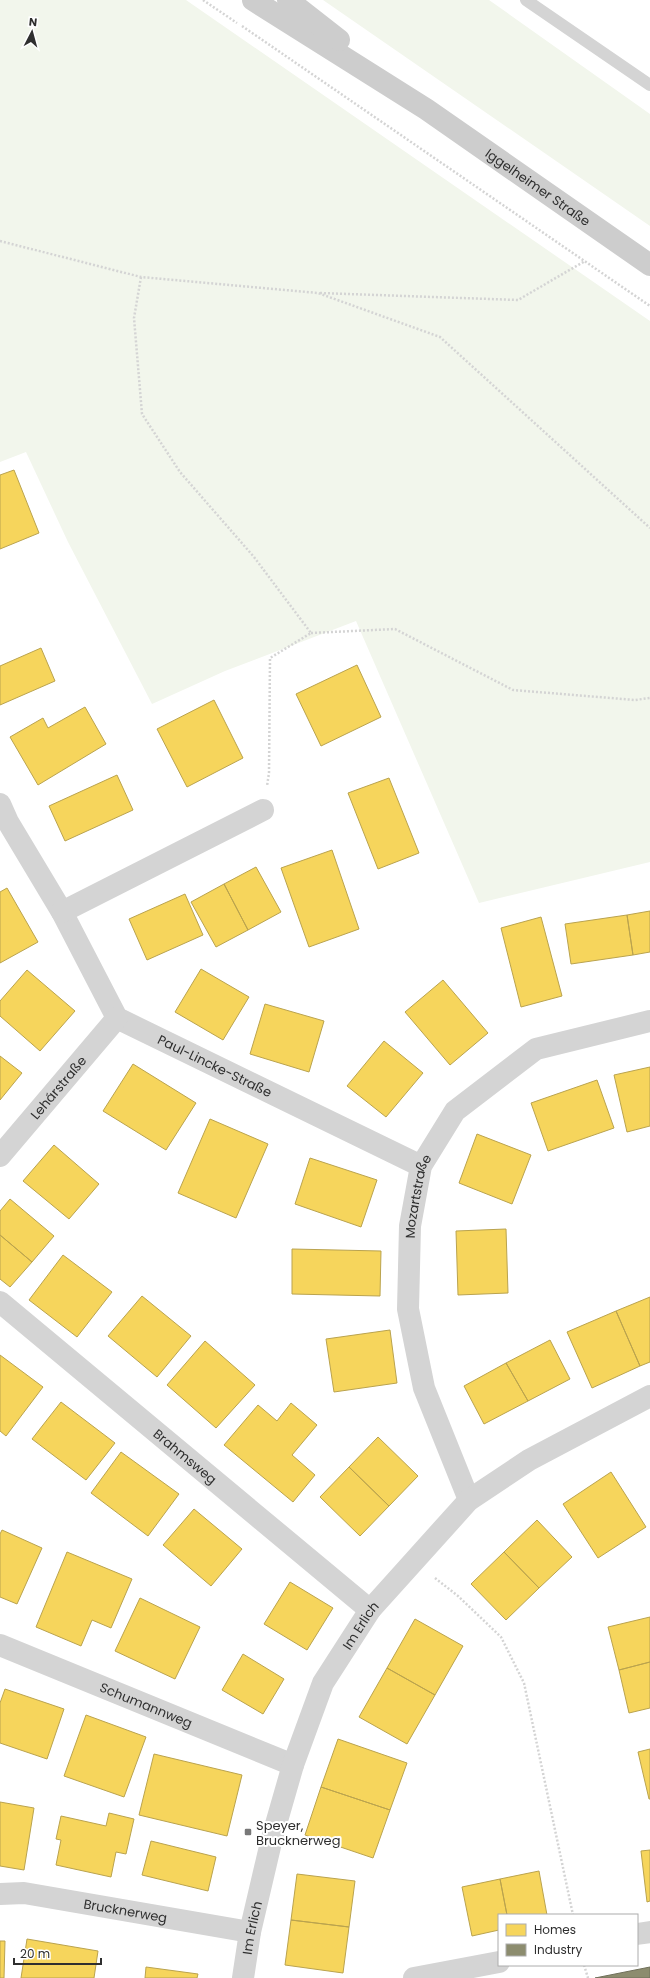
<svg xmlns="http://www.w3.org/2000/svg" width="650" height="1978" font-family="Poppins,sans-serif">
	<rect width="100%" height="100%" fill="#fff"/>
	<path fill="#f2f6ec" d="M0,0H186L650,321V862L479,903L356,621L225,671L152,704L68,542L26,452L0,462Z
		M323,0H489L650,114V226Z"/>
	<path fill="#f6d55c" stroke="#baa34e" d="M14,470L39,533L0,549V475Z
		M41,648L55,681L0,705V666Z
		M357,665L381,717L321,746L296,694Z
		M214,700L243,758L187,787L157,729Z
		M85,707L106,744L38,785L10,737L43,718L48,728Z
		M117,775L133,810L65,841L49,806Z
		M389,778L419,853L378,869L348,793Z
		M332,850L359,929L309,947L281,868Z
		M256,867L281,912L248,930L224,884Z
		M224,884L248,930L216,947L191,902Z
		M7,888L38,942L0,963V892Z
		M185,894L203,935L147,960L129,919Z
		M650,911V952L633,955L627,915Z
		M627,915L633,955L571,964L565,924Z
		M541,917L562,996L521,1007L501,928Z
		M201,969L249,997L223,1040L175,1012Z
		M27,970L75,1011L40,1051L0,1016V1001Z
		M443,980L488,1033L450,1065L405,1012Z
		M265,1004L324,1021L309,1072L250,1054Z
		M384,1041L423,1073L386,1117L347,1086Z
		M0,1056L22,1073L0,1100Z
		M133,1064L196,1103L166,1150L103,1111Z
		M650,1067V1126L627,1132L614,1075Z
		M597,1080L614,1128L548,1151L531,1103Z
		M210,1119L268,1144L236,1218L178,1193Z
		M477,1134L531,1155L512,1204L459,1183Z
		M54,1145L99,1184L69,1219L23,1181Z
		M310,1158L377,1180L361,1227L295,1204Z
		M10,1199L54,1236L32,1262L0,1235V1211Z
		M506,1229L508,1293L458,1295L456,1231Z
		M0,1235L32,1262L10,1287L0,1279Z
		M292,1249L381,1251L380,1296L292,1294Z
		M63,1255L112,1292L77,1337L29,1300Z
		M142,1296L191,1336L157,1377L108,1336Z
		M650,1297V1362L640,1366L616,1311Z
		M616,1311L640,1366L592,1388L567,1332Z
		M390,1330L397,1383L334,1392L326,1339Z
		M550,1340L570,1379L528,1401L506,1363Z
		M205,1341L255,1385L216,1428L167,1385Z
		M0,1355L43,1387L6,1436L0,1431Z
		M506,1363L528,1401L484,1424L464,1386Z
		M61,1402L115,1443L86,1480L32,1439Z
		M291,1403L317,1425L292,1455L315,1475L293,1502L224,1445L258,1405L277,1421Z
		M378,1437L418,1476L389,1506L349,1467Z
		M121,1452L179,1494L148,1536L91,1493Z
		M349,1467L389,1506L360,1536L320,1497Z
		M611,1472L646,1527L598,1558L563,1504Z
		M194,1509L242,1549L211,1586L163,1545Z
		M537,1520L572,1557L539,1588L504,1552Z
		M2,1530L42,1548L17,1604L0,1597V1534Z
		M67,1552L132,1579L111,1628L92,1620L81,1646L36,1627Z
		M504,1552L539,1588L506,1620L471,1584Z
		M290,1582L333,1608L307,1650L264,1624Z
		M140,1598L200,1627L175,1679L115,1651Z
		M650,1617V1662L619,1670L608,1627Z
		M415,1619L463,1646L435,1695L387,1668Z
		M243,1654L284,1679L263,1714L222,1690Z
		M650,1662V1708L629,1713L619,1670Z
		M387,1668L435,1695L407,1744L359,1717Z
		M5,1689L64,1709L47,1759L0,1743V1703Z
		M86,1715L146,1737L124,1797L64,1776Z
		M338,1739L407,1763L390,1810L321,1787Z
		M650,1749V1799H649L638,1752Z
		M154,1754L242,1775L227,1836L139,1815Z
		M321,1787L390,1810L373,1858L305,1835Z
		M0,1802L34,1808L24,1870L0,1866Z
		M109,1813L134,1819L126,1854L116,1852L111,1877L56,1865L61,1840L56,1839L61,1816L106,1826Z
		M151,1841L216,1857L208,1891L142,1875Z
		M650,1850V1901L647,1902L641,1851Z
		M539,1871L547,1915H507L500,1879Z
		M297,1874L355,1881L349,1927L291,1920Z
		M500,1879L507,1915H499V1930L472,1936L462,1887Z
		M291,1920L349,1927L343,1973L285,1965Z
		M27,1939L98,1951L94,1978H21Z
		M0,1941H5L4,1978H0Z
		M146,1967L198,1974L197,1978H145Z"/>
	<path fill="#8c8c6e" stroke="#70705b" d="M650,1967V1978H595Z"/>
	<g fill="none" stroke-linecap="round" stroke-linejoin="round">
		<path stroke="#d4d4d4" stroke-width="2.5" stroke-dasharray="2 2" stroke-linecap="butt" d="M203,0L237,23
			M242,26L650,306
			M0,241L141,277L318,293L440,337L650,528
			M141,277L134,318L142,414L180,472L254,557L311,633L270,658L269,773L267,786
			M320,293L518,300L585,261
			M311,633L395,629L513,690L635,700L650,698
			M435,1578L458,1596L501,1637L524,1683L573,1915
			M584,1965L588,1978"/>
		<path stroke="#d4d4d4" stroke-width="12" d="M526,0L650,85"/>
		<g stroke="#d4d4d4" stroke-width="22">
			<path id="s1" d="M0,804L8,822L62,912L117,1018L421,1166"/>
			<path d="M62,912L263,810"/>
			<path id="s2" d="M0,1156L117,1018"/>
			<path id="s3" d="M0,1302L370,1610"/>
			<path id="s4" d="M469,1500L424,1388L408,1309L410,1226L421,1166L455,1111L536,1049L650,1021"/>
			<path id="s5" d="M0,1645L293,1765"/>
			<path id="s6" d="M0,1894L24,1893L250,1932"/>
			<path d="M637,1934L650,1932"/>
			<path id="s7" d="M243,1978L250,1932L272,1838L293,1765L323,1683L370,1610L469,1500L529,1460L650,1396"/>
			<path d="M414,1978L499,1962"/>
		</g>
		<g stroke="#cdcdcd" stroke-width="22">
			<path id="s8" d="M253,0L426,109L650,265"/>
			<path d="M288,0L339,40"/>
		</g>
	</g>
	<rect fill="#787878" stroke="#fff" stroke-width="1.5" x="244" y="1828" width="8" height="8" rx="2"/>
	<g text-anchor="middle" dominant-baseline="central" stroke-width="4" stroke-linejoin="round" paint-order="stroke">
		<g font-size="13" fill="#2f2f2f" stroke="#fff">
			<text stroke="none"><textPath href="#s8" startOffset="341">Iggelheimer Straße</textPath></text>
			<text stroke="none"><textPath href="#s1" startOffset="353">Paul-Lincke-Straße</textPath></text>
			<text stroke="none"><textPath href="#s2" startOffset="90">Lehárstraße</textPath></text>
			<text stroke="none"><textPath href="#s4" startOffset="315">Mozartstraße</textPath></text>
			<text stroke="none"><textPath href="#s3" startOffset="241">Brahmsweg</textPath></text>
			<text stroke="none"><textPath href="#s7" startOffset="375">Im Erlich</textPath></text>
			<text stroke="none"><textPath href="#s5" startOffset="158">Schumannweg</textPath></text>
			<text stroke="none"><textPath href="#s6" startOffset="127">Brucknerweg</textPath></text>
			<text stroke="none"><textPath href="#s7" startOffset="51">Im Erlich</textPath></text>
		</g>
		<g font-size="13" fill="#2f2f2f" stroke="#fff" text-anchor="start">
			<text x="256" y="1825">Speyer,<tspan x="256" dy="15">Brucknerweg</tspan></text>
		</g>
	</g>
	<rect x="498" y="1914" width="140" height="52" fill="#ffffff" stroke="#acacac"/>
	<rect x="506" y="1924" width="20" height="12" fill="#f6d55c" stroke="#acacac"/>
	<text x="534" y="1934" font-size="12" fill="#2f2f2f">Homes</text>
	<rect x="506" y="1944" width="20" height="12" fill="#8c8c6e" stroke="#acacac"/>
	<text x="534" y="1954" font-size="12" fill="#2f2f2f">Industry</text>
	<g transform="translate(32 32) rotate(6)" stroke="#ffffff" stroke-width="3" paint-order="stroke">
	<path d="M0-3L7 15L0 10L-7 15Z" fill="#2f2f2f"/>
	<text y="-6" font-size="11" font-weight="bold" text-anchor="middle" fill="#2f2f2f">N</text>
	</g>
	<path d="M14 1958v6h87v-6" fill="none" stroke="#2f2f2f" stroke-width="2"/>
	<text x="20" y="1958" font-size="12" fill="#2f2f2f" stroke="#ffffff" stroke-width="3" paint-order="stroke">20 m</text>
</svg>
